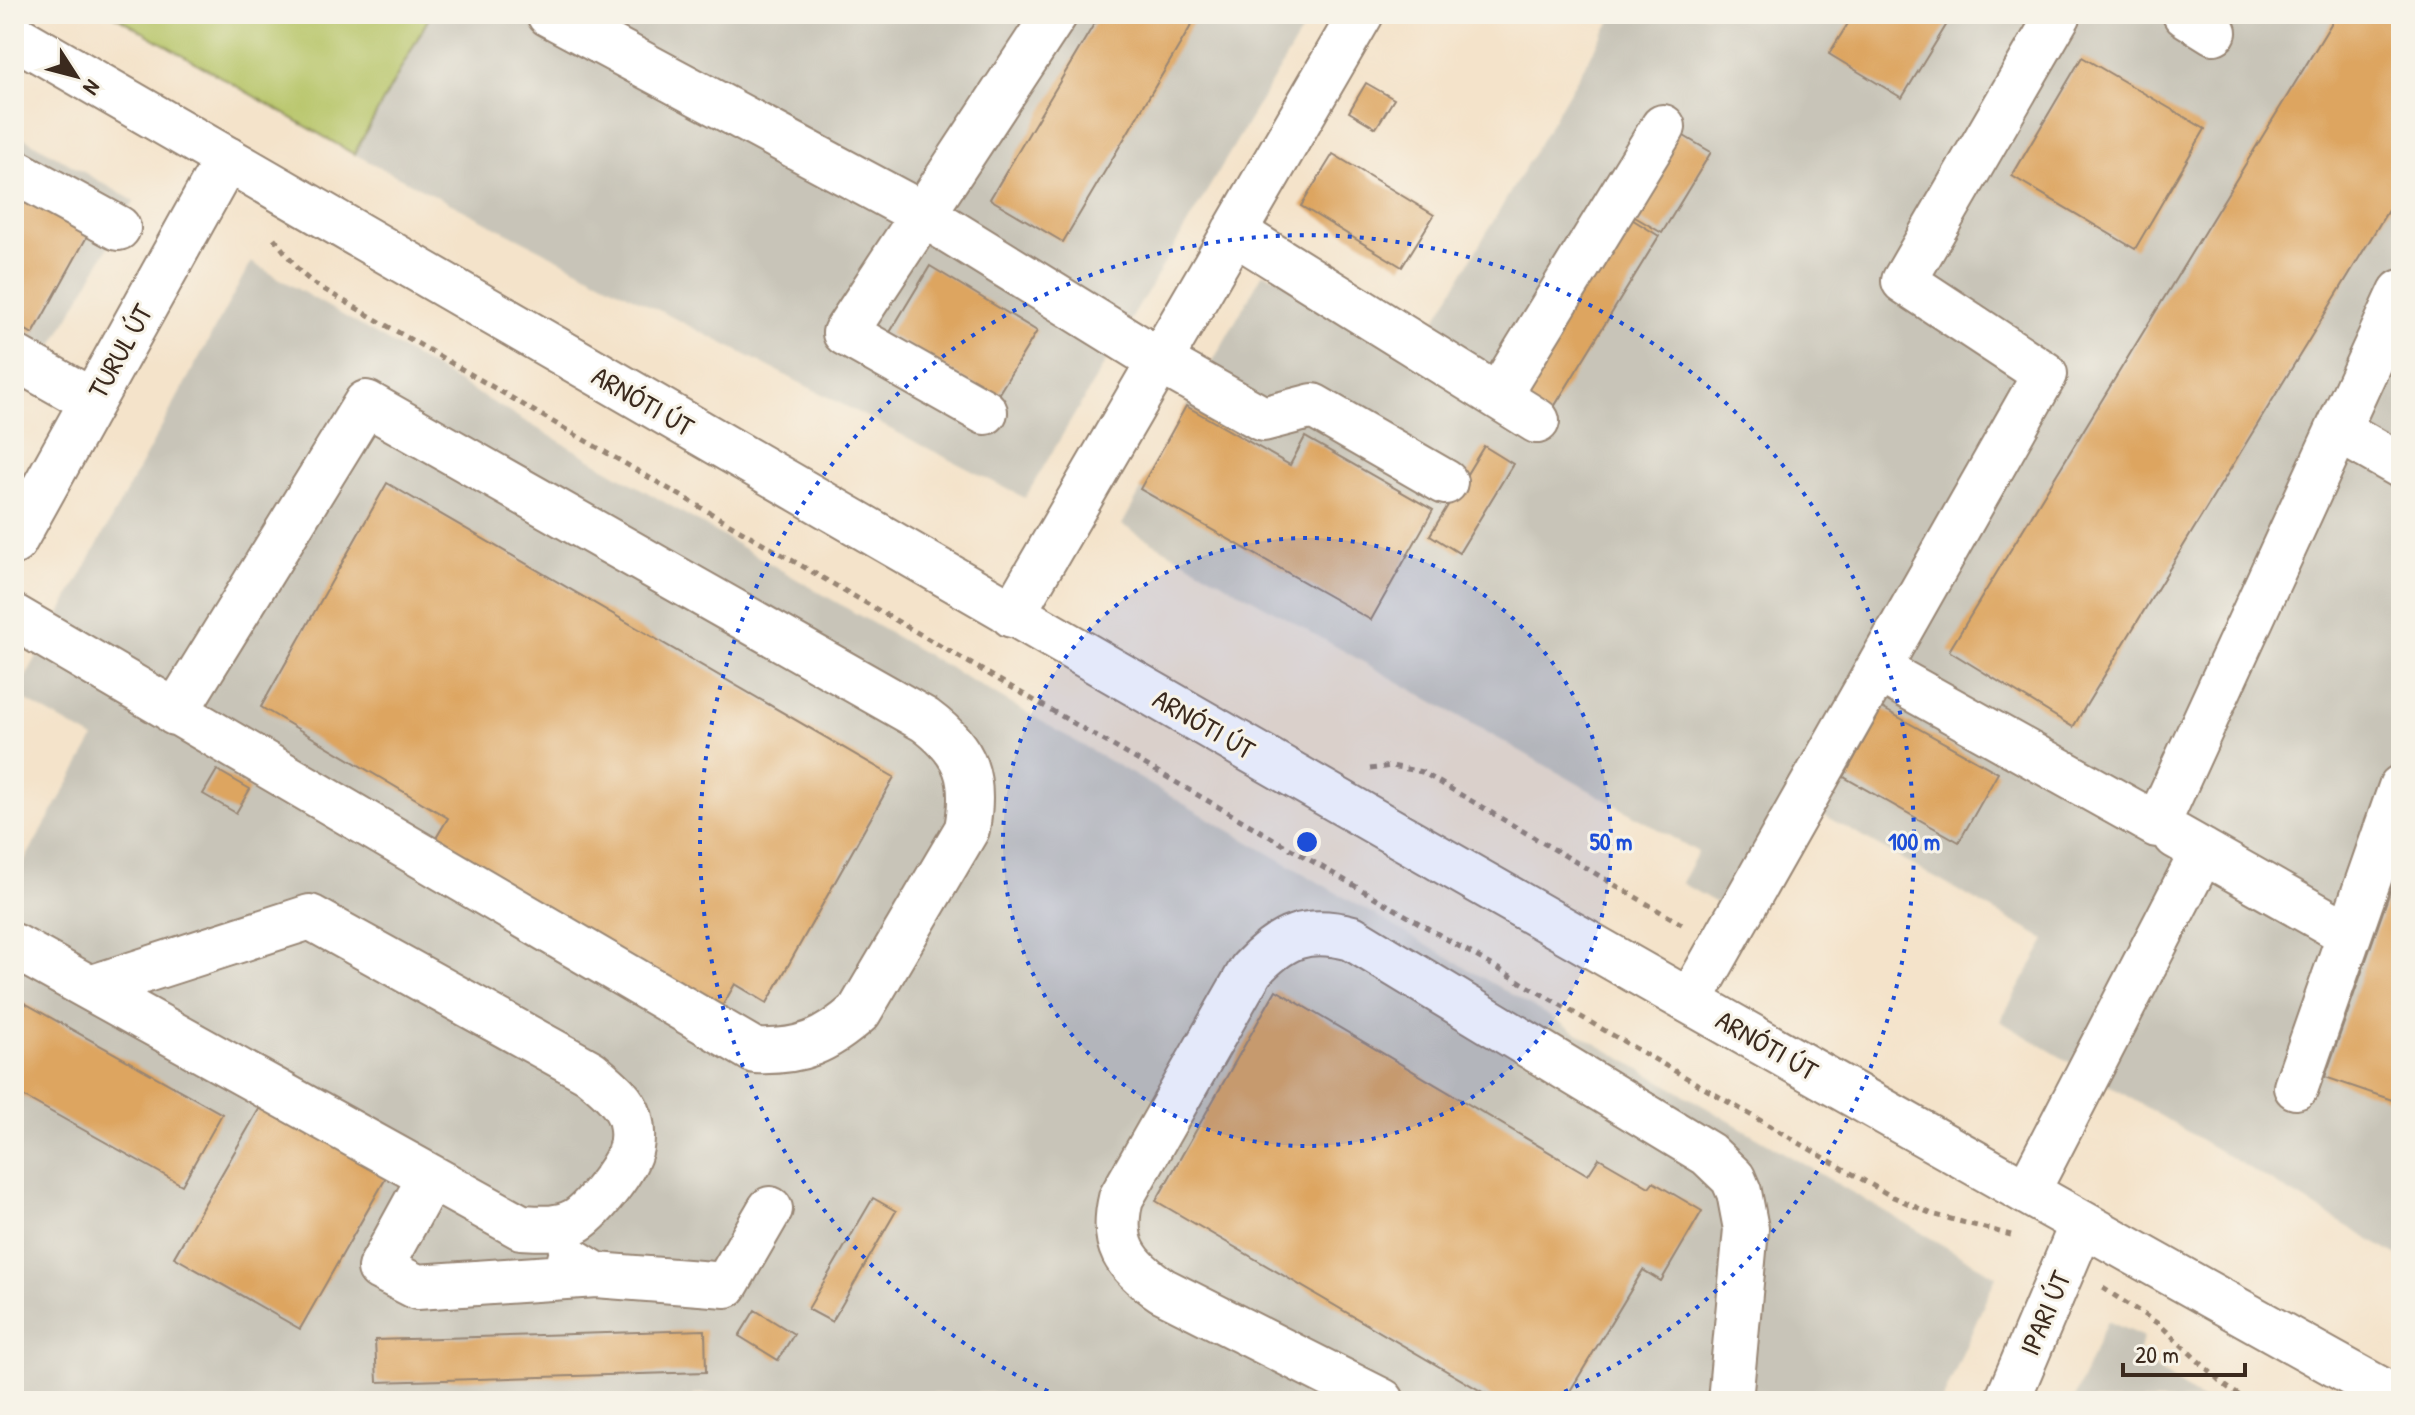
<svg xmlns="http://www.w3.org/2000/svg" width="2415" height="1415" font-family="'Patrick Hand',sans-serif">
	<rect width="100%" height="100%" fill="#f7f3e8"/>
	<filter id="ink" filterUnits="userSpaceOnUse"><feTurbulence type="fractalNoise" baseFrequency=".0125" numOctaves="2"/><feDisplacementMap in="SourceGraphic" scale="16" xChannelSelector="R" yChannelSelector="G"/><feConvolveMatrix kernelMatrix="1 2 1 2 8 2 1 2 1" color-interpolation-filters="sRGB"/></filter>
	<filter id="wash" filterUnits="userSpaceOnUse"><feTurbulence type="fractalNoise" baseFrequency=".006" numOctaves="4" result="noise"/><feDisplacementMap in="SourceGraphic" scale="32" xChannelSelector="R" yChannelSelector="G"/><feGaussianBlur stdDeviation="1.8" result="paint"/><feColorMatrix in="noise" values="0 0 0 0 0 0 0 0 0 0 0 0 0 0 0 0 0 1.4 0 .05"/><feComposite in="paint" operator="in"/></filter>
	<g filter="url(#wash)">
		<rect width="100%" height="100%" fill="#f4e3ca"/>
		<path fill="#c8c4b8" d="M431,14H1312L1025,498L354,154Z
			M1615,14H2401V1258L2000,1021L2046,940L1818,812L1722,906L1681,883L1698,852L1122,525L1189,403L1203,410L1210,366L1263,273L1430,329Z
			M14,132L134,201L14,415Z
			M251,262L1996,1276L1942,1401H1040L1000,1393H795L694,1394L693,1401H14V879L94,739L16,695Z
			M2107,1321L2144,1337L2137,1354L2202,1401H2073Z"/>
		<path fill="#b6c466" stroke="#787742" stroke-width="2" d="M112,14H431L354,154Z"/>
		<g id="blocks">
			<path fill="#dda561" d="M1100,14H1198L1063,242L990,199Z
				M1854,14H1953L1902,98L1829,54Z
				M2337,14H2386L2401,23V189L2073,727L1949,651Z
				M2082,57L2205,129L2135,249L2012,176Z
				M1366,83L1394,99L1376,128L1349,112Z
				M1677,132L1711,152L1662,233L1628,213Z
				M1333,154L1434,215L1402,267L1301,206Z
				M14,191L89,233L33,334L14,323Z
				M1622,213L1659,236L1546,420L1510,397Z
				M930,266L1037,331L996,398L889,334Z
				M1186,406L1290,465L1305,437L1433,510L1371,620L1140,489Z
				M1484,446L1513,464L1459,553L1430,535Z
				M387,483L894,777L767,1003L735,984L720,1010L432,845L448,818L261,707Z
				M1882,708L1998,773L1959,842L1844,777Z
				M217,770L250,789L236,813L203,794Z
				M2401,860V1103L2325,1077Z
				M1276,990L1588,1175L1599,1158L1649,1187L1653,1182L1702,1211L1661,1281L1643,1270L1564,1401H1498L1156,1201Z
				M14,997L222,1114L182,1185L14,1091Z
				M266,1097L391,1169L300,1329L174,1257Z
				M873,1198L896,1211L832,1322L808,1309Z
				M755,1310L794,1334L778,1360L739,1336Z
				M705,1330L706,1372L377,1382L375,1340Z"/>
		</g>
	</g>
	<g filter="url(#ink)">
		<use href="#blocks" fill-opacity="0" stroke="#988674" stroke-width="2"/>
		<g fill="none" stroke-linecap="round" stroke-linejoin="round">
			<defs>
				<path id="minor" d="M549,14L924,215L1160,361L1263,419L1313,406L1445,482
					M2185,14L2214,32
					M14,171L118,228
					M1234,232L1537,421
					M14,357L92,401
					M1498,396L1663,127
					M985,412L845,333L1055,14
					M2338,430L2401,466
					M14,542L227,159
					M1012,615L1361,14
					M14,617L755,1051C800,1053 826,1042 859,1012L967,829C976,778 967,751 925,720L366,403L175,713
					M1879,670L2157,825L2401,292
					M2176,836L2349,934
					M14,946L521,1227C540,1228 558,1230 575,1221C592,1212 622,1172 629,1154C633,1143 633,1129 630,1118C624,1099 604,1084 590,1072L310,917L90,988
					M1690,1001L2045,374L1904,281L2059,14
					M2296,1087L2401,787
					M430,1177L380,1268L417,1287L596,1275
					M2027,1192L2203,851
					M570,1259L596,1275L726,1285L770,1209
					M1382,1401L1162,1290C1125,1265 1110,1244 1121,1198L1251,970C1282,936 1307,926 1352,938L1708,1154L1733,1178L1739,1192L1746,1229L1730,1401
					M2007,1401L2082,1224"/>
				<path id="major" d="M14,36C808,494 1599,957 2401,1401"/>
			</defs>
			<use href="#minor" stroke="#988674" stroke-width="48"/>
			<use href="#major" stroke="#988674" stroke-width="48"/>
			<path stroke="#988674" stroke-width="5" stroke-dasharray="6 6" stroke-linecap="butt" d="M274,238L300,272L313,283L1889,1195L1932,1214L2011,1235
				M1370,769L1392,766L1422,772L1685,926
				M2103,1288L2160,1325L2223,1384L2247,1401"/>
			<use href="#minor" stroke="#fff" stroke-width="44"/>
			<use href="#major" stroke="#fff" stroke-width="44"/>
		</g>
	</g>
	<circle cx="1307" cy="842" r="304" fill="#1d4ed8" fill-opacity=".12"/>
	<g fill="none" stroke="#1d4ed8" stroke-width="4" stroke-dasharray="4 8">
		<circle cx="1307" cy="842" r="304"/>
		<path d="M1070 1401A607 607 0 1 1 1544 1401"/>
	</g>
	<g text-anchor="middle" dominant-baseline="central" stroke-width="6" stroke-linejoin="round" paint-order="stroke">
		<g font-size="28" fill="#3b2a1e" stroke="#f7f3e8">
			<text transform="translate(120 351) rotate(-61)">TURUL ÚT</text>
			<text transform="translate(643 401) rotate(30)">ARNÓTI ÚT</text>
			<text transform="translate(1204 724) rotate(30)">ARNÓTI ÚT</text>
			<text transform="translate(1767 1045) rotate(30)">ARNÓTI ÚT</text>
			<text transform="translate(2045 1313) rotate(-67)">IPARI ÚT</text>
		</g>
	</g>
	<circle cx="1307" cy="842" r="12" fill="#1d4ed8" stroke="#f7f3e8" stroke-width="4"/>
	<g font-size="24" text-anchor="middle" font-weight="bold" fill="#1d4ed8" stroke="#f7f3e8" stroke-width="6" stroke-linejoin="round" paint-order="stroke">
		<text x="1611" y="850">50 m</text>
		<text x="1914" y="850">100 m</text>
	</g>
	<rect width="2415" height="1415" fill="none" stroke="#f7f3e8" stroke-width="48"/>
	<g transform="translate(76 76) rotate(126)" stroke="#f7f3e8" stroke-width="6" paint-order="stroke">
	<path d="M0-6L14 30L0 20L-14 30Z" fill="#3b2a1e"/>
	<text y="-12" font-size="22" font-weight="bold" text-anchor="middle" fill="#3b2a1e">N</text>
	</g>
	<path d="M2123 1363v12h122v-12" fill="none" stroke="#3b2a1e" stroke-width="4"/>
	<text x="2135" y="1363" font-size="24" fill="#3b2a1e" stroke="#f7f3e8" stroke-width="6" paint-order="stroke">20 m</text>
</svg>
